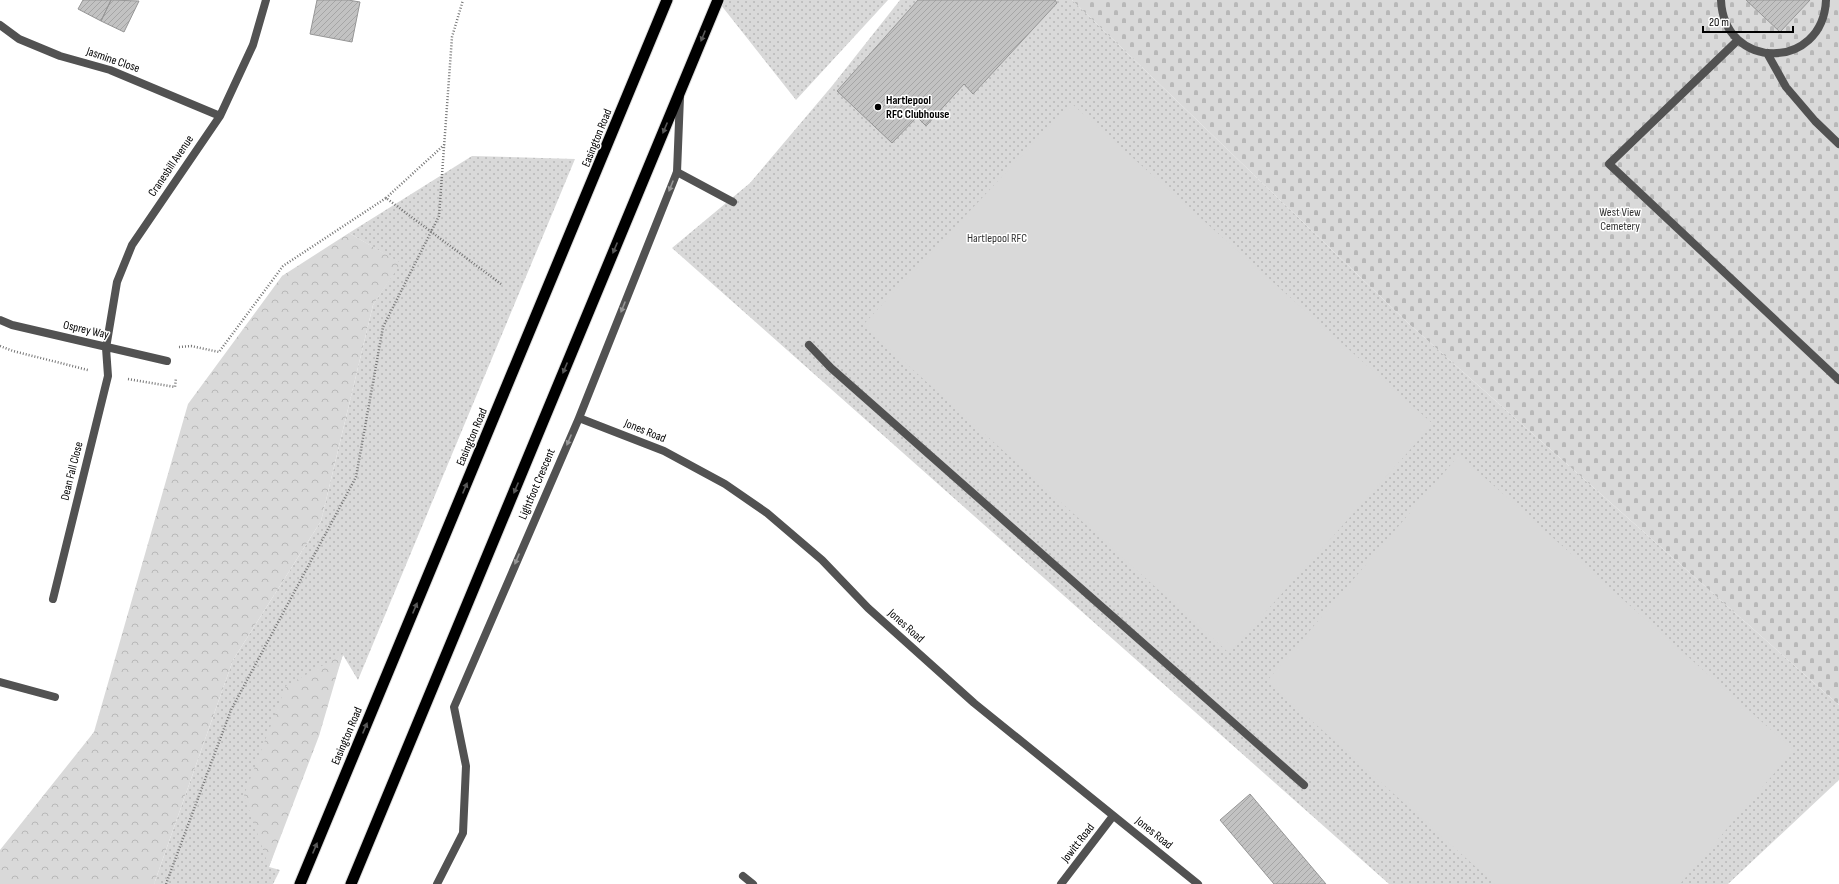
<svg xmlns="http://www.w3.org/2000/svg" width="1839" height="884" font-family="'Sofia Sans Condensed',sans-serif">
	<defs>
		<pattern id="grass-dots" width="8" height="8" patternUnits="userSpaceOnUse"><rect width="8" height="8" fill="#d9d9d9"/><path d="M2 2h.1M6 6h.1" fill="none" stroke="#b8b8b8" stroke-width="1.8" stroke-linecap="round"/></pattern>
		<pattern id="forest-crowns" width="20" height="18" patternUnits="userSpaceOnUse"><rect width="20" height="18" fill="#d9d9d9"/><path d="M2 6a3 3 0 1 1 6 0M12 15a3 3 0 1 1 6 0" fill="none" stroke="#b8b8b8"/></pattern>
		<pattern id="cemetery-stones" width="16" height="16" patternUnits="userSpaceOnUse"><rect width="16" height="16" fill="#d9d9d9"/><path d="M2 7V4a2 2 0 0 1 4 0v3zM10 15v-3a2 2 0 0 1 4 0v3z" fill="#b8b8b8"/></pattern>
		<pattern id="building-hatch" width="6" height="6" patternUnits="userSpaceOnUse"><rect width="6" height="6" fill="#c2c2c2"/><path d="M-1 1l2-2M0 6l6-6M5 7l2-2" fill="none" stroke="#a5a5a5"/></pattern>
	</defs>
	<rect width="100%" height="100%" fill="#fff"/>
	<path fill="url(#grass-dots)" d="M717,0H888L796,100Z
		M900,0H1072L1409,324L1839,705V780L1728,884H1389L672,248L750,183L832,86Z
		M472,156L575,159L358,680L343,655L269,867L280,870L273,884H154L233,660L321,521L373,305L400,263L349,233Z"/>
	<path fill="url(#forest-crowns)" d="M349,233L401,263L373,305L321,521L233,660L154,884H0V850L94,732L188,404L282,276Z
		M343,654L319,736L269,867L244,795L286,686Z"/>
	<path fill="url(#cemetery-stones)" d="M1072,0H1839V705L1409,324Z"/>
	<path fill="#d9d9d9" d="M1071,103L1433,424L1229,653L863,325Z
		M1459,455L1794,750L1680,884H1495L1267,681Z"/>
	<path fill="url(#building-hatch)" stroke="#969696" d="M83,0H111L101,21L78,9Z
		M111,0L139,1L124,32L101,21Z
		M317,0H348L360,2L352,42L310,34Z
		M918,0H1055L1057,3L973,94L964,84L926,126L917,117L892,143L837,91Z
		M1746,0H1810L1780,32Z
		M1250,794L1326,884H1274L1220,820Z"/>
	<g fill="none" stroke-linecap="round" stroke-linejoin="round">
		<defs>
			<path id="trunk" d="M300,884L667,0
				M351,884L718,0"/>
		</defs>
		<use href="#trunk" stroke="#dbdbdb" stroke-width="13"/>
		<path stroke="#747474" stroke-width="2.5" stroke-dasharray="1 2" stroke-linecap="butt" d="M386,198L444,145
			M0,346L13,351L88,370
			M179,347L191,346L219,352L283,266L386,198L501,284
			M128,379L175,387L176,378
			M166,884L231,710L356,477L383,327L439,216L452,37L463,0"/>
		<path stroke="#525252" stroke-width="8" d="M1721,0C1724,71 1823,71 1826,0
			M1738,40L1609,164L1839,380
			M1767,53L1786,87L1815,121L1839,144
			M677,172L733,202"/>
		<path stroke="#525252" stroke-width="8" d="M0,25L19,39L60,56L110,70L220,116
			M0,320L12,325L167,361
			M809,345L831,368L1304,785
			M579,418L664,451L725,484L767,513L822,560L868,608L974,703L1198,884
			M53,599L108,376L106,348L117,282L132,245L220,116L253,45L266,0
			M0,682L55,697
			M743,876L753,884
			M437,884L463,833L466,766L454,707L579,418L677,172L680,97
			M1061,884L1113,816"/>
		<use href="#trunk" stroke="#000" stroke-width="11"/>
	</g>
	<defs><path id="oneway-solid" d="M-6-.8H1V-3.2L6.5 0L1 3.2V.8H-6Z"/></defs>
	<g fill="#595959">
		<use href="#oneway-solid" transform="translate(703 36) rotate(112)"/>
		<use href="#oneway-solid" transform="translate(665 128) rotate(113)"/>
		<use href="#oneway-solid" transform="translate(615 248) rotate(113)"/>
		<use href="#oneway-solid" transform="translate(565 368) rotate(113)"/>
		<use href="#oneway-solid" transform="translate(465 488) rotate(-67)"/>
		<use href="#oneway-solid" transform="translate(516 488) rotate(113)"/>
		<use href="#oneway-solid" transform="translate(415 608) rotate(-67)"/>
		<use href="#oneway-solid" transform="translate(365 728) rotate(-67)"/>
		<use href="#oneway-solid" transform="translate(315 848) rotate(-67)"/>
	</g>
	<g fill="#979797">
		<use href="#oneway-solid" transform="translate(671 186) rotate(112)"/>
		<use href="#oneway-solid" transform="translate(623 307) rotate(112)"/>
		<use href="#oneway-solid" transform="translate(569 440) rotate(113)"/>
		<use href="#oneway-solid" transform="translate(517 559) rotate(113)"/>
	</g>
	<circle fill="#000" stroke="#fff" stroke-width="1.5" cx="878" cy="107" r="4"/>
	<g text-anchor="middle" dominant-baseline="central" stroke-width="3" stroke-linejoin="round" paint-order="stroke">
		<g font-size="12" fill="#000" stroke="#fff">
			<text transform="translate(113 60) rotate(19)">Jasmine Close</text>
			<text transform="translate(597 138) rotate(-68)">Easington Road</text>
			<text transform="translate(171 166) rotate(-56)">Cranesbill Avenue</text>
			<text transform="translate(86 330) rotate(13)">Osprey Way</text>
			<text transform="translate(645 431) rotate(22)">Jones Road</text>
			<text transform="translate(472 437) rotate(-67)">Easington Road</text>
			<text transform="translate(72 471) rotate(-76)">Dean Fall Close</text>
			<text transform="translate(537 484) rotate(-67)">Lightfoot Crescent</text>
			<text transform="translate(906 626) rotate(42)">Jones Road</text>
			<text transform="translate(347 736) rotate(-67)">Easington Road</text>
			<text transform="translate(1154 833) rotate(39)">Jones Road</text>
			<text transform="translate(1078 843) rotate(-52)">Jowitt Road</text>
		</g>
		<g font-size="12" font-weight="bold" fill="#000" stroke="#fff" text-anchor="start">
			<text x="886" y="100">Hartlepool<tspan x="886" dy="14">RFC Clubhouse</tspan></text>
		</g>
		<g font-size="12" fill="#303030" stroke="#fff">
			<text x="1620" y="212">West View<tspan x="1620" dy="14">Cemetery</tspan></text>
			<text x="997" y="238">Hartlepool RFC</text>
		</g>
	</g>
	<path d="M1703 26v6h90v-6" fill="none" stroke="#000000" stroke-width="2"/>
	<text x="1709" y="26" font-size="12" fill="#000000" stroke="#ffffff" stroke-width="3" paint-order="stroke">20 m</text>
</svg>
